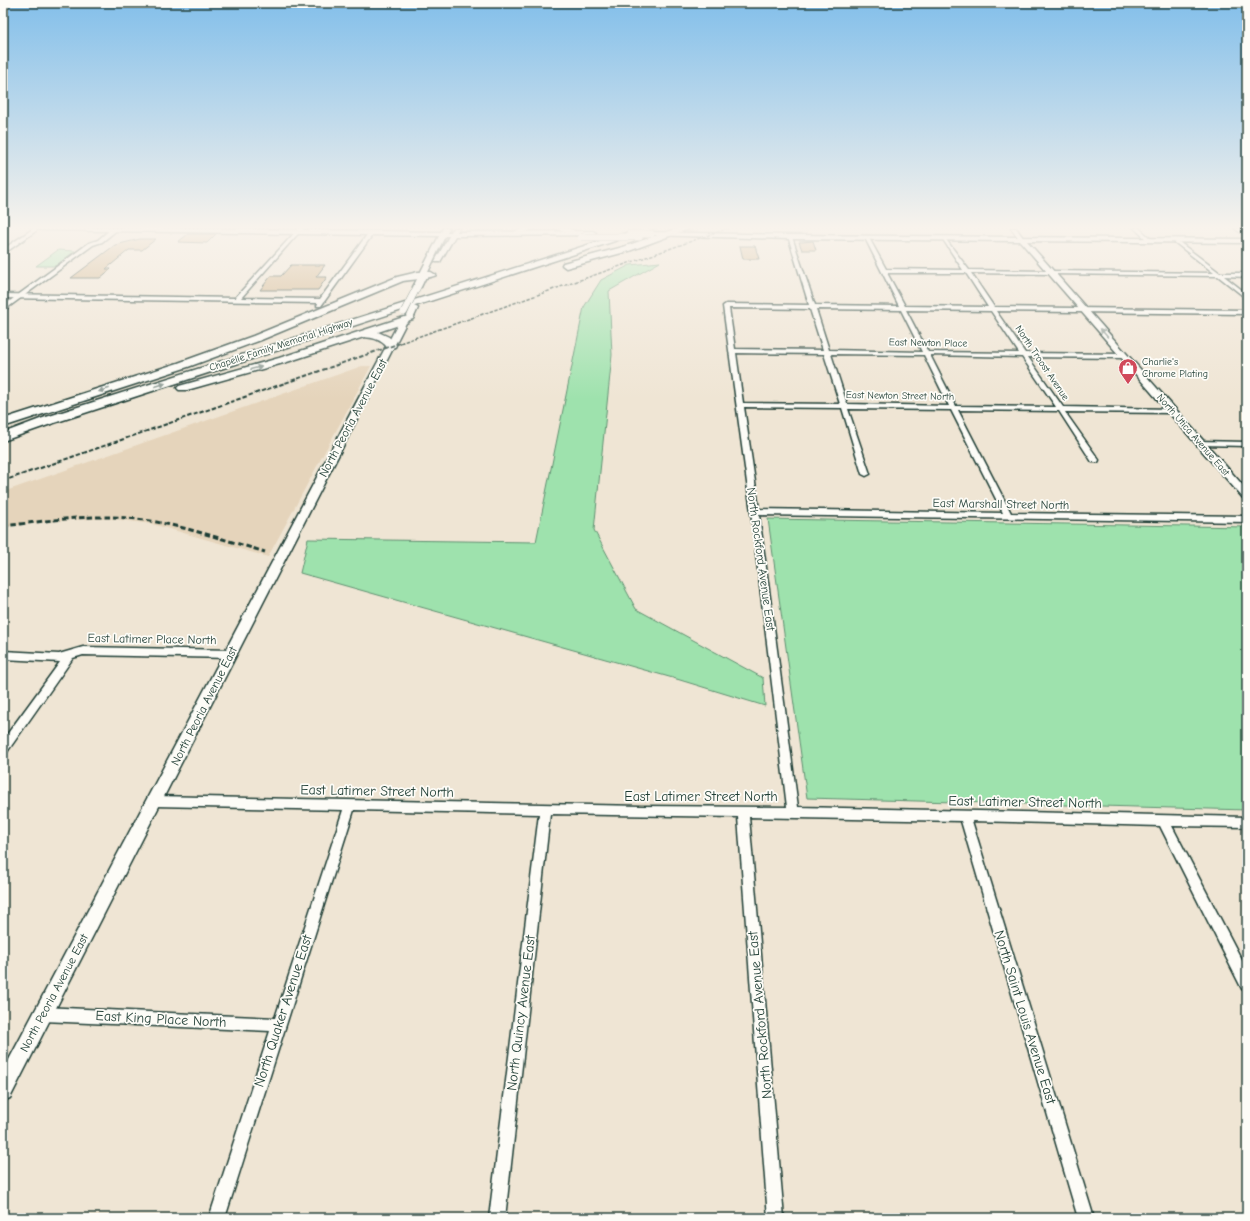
<svg xmlns="http://www.w3.org/2000/svg" width="1250" height="1221" font-family="'Comic Neue',sans-serif">
	<rect width="100%" height="100%" fill="#efe5d4"/>
	<filter id="ink" filterUnits="userSpaceOnUse"><feTurbulence type="fractalNoise" baseFrequency=".025" numOctaves="2"/><feDisplacementMap in="SourceGraphic" scale="8" xChannelSelector="R" yChannelSelector="G"/><feConvolveMatrix kernelMatrix="1 2 1 2 8 2 1 2 1" color-interpolation-filters="sRGB"/></filter>
	<g filter="url(#ink)">
		<path fill="#e5d4bb" d="M362,366H371L268,557L152,524L113,519H90L57,521L3,527V492Z"/>
		<path fill="#9ee2ad" stroke="#5e9070" d="M58,250L75,251L55,266H36Z
			M660,262L609,291L612,355L594,530L636,609L763,678L765,706L680,680L300,573L308,539L536,542L584,307L601,280L630,265Z
			M768,519L1247,527V810L807,798Z"/>
		<path fill="#cdae81" stroke="#1f3d34" d="M188,234H216L207,243L178,242Z
			M140,239H156L142,250H129L106,269H111L100,278H71L115,245Z
			M802,242L813,241L816,250H802L799,242Z
			M740,246H755L759,259H743Z
			M291,265H325L316,277H327L318,290H260L271,276H281Z"/>
		<g fill="none" stroke-linecap="round" stroke-linejoin="round">
			<defs>
				<path id="minor" d="M34,228H40L9,250H5V248Z
					M299,228H304L295,237L241,298L320,299L369,232H373V234L321,306H317L318,303L3,298V294L235,298Z
					M1011,228H1016L1024,239V240H1020Z
					M1134,228H1139L1152,240L1148,241Z
					M1234,228H1239L1247,234V237Z
					M788,236L792,237L815,305L899,306L865,238L867,237L869,238L886,269L963,270L942,238L944,237L969,270L1214,273L1173,241V239H1175L1220,273H1247V277L1224,276L1247,294V299L1218,276L971,273L994,307L1247,310V314L996,311L1025,353L1124,354L1127,356L1124,358L1028,357L1063,407L1172,409L1175,411L1172,413L1065,412L1099,460L1098,462H1092L1059,411L958,410L1011,513L1247,516V522L759,515L798,807L1247,817V827L1172,826L1247,970V991L1242,989L1160,826L972,821L1094,1218H1078L961,821L749,817L784,1218H768L738,817L550,814L505,1218H489L539,814L354,810L225,1218H209L270,1031L43,1021L38,1019L36,1014L38,1009L43,1007L275,1018L343,810L155,806L151,805L149,801L151,797L155,796L642,806L787,807L751,512L723,306L726,304L809,305ZM887,273H966L988,307L905,306ZM729,308L810,309L823,350L735,349ZM816,309L901,310L922,352L829,350ZM906,310L991,311L1019,353L928,352ZM736,353L824,354L840,404L743,403ZM831,354L924,355L949,406L847,404ZM930,355L1022,357L1056,407L956,406ZM744,407L842,408L862,474L866,476L870,474L848,409L951,410L1003,513L759,509Z
					M1197,441L1247,442V446L1200,445H1197Z
					M83,647L231,650L234,651L236,654L234,657L231,658L83,655L73,658L7,752L3,754V740L60,662L3,659V651L59,654Z"/>
				<path id="tertiary" d="M112,228L118,229L102,242L93,245L3,311V306L89,243L98,240Z"/>
				<path id="secondary" d="M38,228H194L441,232L443,228H449L447,232H451L453,228H459L457,232L593,231L596,233L593,235L455,236L440,262H436L435,261L449,236H445L421,287L417,289L413,287L439,236L41,230Z
					M651,232L790,235L1247,239V243L1027,241L1247,490V499L1243,498L1020,241L790,239L649,235L648,234Z
					M411,306H414L418,308L413,319L407,321L10,1098L3,1101V1071L400,320L407,316Z"/>
				<path id="motorway" d="M522,228H536L516,235L512,233Z
					M554,228H568L580,233L576,235Z
					M641,228H655L51,424L3,441V433L43,418Z
					M678,228H691L629,251L566,268L562,265L563,263L623,247Z
					M418,272H431L436,275C432,278 410,280 403,281L261,340L188,367L3,427V419L178,363L253,336L397,277Z
					M404,317L409,320L408,322L378,332L389,337L396,345L395,347H387C380,339 374,338 364,337L287,362L187,390H179L177,388L179,386L279,358Z"/>
			</defs>
			<use href="#minor" stroke="#1f3d34" stroke-width="3"/>
			<use href="#tertiary" stroke="#1f3d34" stroke-width="3"/>
			<use href="#secondary" stroke="#1f3d34" stroke-width="3"/>
			<use href="#motorway" stroke="#1f3d34" stroke-width="3"/>
			<use href="#minor" fill="#fdfcf7" fill-rule="evenodd"/>
			<use href="#tertiary" fill="#fdfcf7" fill-rule="evenodd"/>
			<use href="#secondary" fill="#fdfcf7" fill-rule="evenodd"/>
			<use href="#motorway" fill="#fdfcf7" fill-rule="evenodd"/>
			<path stroke="#1f3d34" stroke-width="1.5" stroke-dasharray="3.5 1.5" stroke-linecap="butt" d="M400,343L729,228"/>
			<path stroke="#1f3d34" stroke-width="2" stroke-dasharray="4.5 2" stroke-linecap="butt" d="M3,481L403,342"/>
			<path stroke="#1f3d34" stroke-width="3" stroke-dasharray="5.5 3" stroke-linecap="butt" d="M3,526C39,522 76,516 113,517C165,519 215,537 265,552"/>
			<defs>
				<path id="secondary-bridge" d="M630,234H651
					M581,237H639
					M404,312L417,287"/>
			</defs>
			<use href="#secondary-bridge" stroke="#1f3d34" stroke-width="8" stroke-linecap="butt"/>
			<use href="#secondary-bridge" stroke="#fdfcf7" stroke-width="7"/>
		</g>
		<defs><path id="oneway-solid" d="M-6-.8H1V-3.2L6.5 0L1 3.2V.8H-6Z"/></defs>
		<g fill="#8e9c96">
			<use href="#oneway-solid" transform="translate(1104 333) rotate(-131)"/>
			<use href="#oneway-solid" transform="translate(256 368) rotate(-15)"/>
			<use href="#oneway-solid" transform="translate(160 385) rotate(-18)"/>
			<use href="#oneway-solid" transform="translate(104 390) rotate(163)"/>
		</g>
	</g>
	<linearGradient id="sky" x2="0" y2="1"><stop stop-color="#83bfea"/><stop offset="0.57" stop-color="#f8f3ec"/><stop offset="1" stop-color="#f8f3ec" stop-opacity="0"/></linearGradient>
	<rect width="1250" height="399" fill="url(#sky)"/>
	<defs>
		<symbol id="shop-pin" viewBox="-11 -11 22 30"><path d="M0 17L-7.5 6A9.5 9.5 0 1 1 7.5 6Z" fill="#d1495b" stroke="#fdfcf7"/><path d="M-5-2.5h2.3a2.7 3.5 0 0 1 5.4 0H5L5.5 6h-11ZM-1.5-2.5h3a1.5 2.3 0 0 0-3 0Z" fill="#fff"/></symbol>
	</defs>
	<g fill-rule="evenodd">
		<use href="#shop-pin" x="1117" y="357" width="22" height="30"/>
	</g>
	<g text-anchor="middle" dominant-baseline="central" stroke-width="3.5" stroke-linejoin="round" paint-order="stroke">
		<g font-size="10" fill="#1f3d34" stroke="#fdfcf7">
			<text transform="translate(928 343) rotate(1)">East Newton Place</text>
			<text transform="translate(281 345) rotate(-18)">Chapelle Family Memorial Highway</text>
			<text transform="translate(1042 363) rotate(56)">North Troost Avenue</text>
			<text transform="translate(900 396) rotate(1)">East Newton Street North</text>
			<text transform="translate(1193 435) rotate(49)">North Utica Avenue East</text>
		</g>
		<g font-size="10" fill="#1f3d34" stroke="#fdfcf7" text-anchor="start">
			<text x="1142" y="362">Charlie's<tspan x="1142" dy="12">Chrome Plating</tspan></text>
		</g>
		<g font-size="12" fill="#1f3d34" stroke="#fdfcf7">
			<text transform="translate(353 418) rotate(-62)">North Peoria Avenue East</text>
			<text transform="translate(1001 504) rotate(1)">East Marshall Street North</text>
			<text transform="translate(761 559) rotate(82)">North Rockford Avenue East</text>
			<text transform="translate(152 639) rotate(1)">East Latimer Place North</text>
			<text transform="translate(204 706) rotate(-63)">North Peoria Avenue East</text>
			<text transform="translate(54 993) rotate(-62)">North Peoria Avenue East</text>
		</g>
		<g font-size="14" fill="#1f3d34" stroke="#fdfcf7">
			<text transform="translate(377 791) rotate(1)">East Latimer Street North</text>
			<text x="701" y="796">East Latimer Street North</text>
			<text transform="translate(1025 802) rotate(1)">East Latimer Street North</text>
			<text transform="translate(283 1011) rotate(-72)">North Quaker Avenue East</text>
			<text transform="translate(521 1013) rotate(-83)">North Quincy Avenue East</text>
			<text transform="translate(760 1015) rotate(-95)">North Rockford Avenue East</text>
			<text transform="translate(1025 1017) rotate(73)">North Saint Louis Avenue East</text>
			<text transform="translate(161 1019) rotate(3)">East King Place North</text>
		</g>
	</g>
	<rect width="1250" height="1221" fill="none" stroke="#fdfcf7" stroke-width="16"/>
	<rect x="8" y="8" width="1234" height="1205" fill="none" stroke="#1f3d34" stroke-width="1.5" filter="url(#ink)"/>
</svg>
